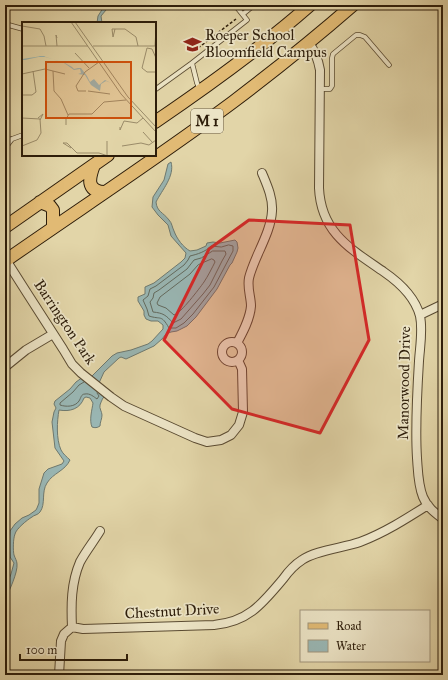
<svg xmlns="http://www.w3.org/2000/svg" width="448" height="680" font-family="'IM FELL Great Primer',serif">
	<rect width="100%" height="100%" fill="#e2d5a8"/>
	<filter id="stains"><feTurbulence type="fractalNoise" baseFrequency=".005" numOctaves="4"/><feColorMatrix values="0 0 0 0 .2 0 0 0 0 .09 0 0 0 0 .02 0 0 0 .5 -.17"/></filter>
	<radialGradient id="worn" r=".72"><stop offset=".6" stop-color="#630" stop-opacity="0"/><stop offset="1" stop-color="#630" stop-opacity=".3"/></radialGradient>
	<path fill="#99b6b3" stroke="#6e796f" d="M105,5H108L106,10L101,16L102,23H97L98,16Z
		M171,162C175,176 162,190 156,202C157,212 163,212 169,220C172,223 172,227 174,231C177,239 183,247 190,251L197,250L206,246L207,243L213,242L220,243L235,240L237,242L238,248L237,252L232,263L230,265L217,289L196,317L187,326L177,331L171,332L166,334L162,339L154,346L126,359L121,357L119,358L104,372L99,383L104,397L103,398C102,400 101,402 100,405C99,408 102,412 102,415C102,419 100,422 100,426C97,428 95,428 92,427C89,420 92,410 93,403L90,398L86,397L84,398C80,409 70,412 59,410C57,421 56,439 61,450C63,454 67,457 70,460C65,471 53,473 47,483C41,492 46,504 40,512C38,515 34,515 32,517C27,520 16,529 15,534C13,539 13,551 14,555C15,558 17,561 17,564C18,572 9,592 5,599V589L11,574L14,563L10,557L9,541L10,531L15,524L22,518L29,515L36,510L37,508L39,503V489L44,473L48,469L62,464L64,461L55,448L52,422L54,412L56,408L54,404L55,401L70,389L76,382L83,377H91L112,356L117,353L131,350L148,344L152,341L163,329V325L158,321H151L146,319L144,315V311L138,301V297L145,294V287L154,283L181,262L185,258L186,253L171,236L168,225L158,215L152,207L153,197L164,180L168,164Z"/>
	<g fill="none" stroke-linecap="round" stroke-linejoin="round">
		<path stroke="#636a5e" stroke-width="1" d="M229,245L233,246V251L214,287L193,314L184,323L176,328H169C161,314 161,320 149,316L147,309L143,300L148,296L150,289L156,286L184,265L188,260L190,256C198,254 205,252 211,246L221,247Z
			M213,251H225L226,254L222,261L210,285L203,294L181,319L173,323C166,315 163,313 153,312L150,302L153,298L154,293L159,290L187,269L194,260L201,258Z
			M212,259L214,260L215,262C212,268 208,276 204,282C199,289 181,313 174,315L166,308L158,305L157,303L160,297L190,274L198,265Z
			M84,382L79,385L73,392L60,403V405C66,407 75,407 79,401C81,398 81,394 85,394C90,393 94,397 97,399L99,396L97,393"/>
		<defs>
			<path id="service" d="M243,14L254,5
				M5,24L23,29
				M156,89L192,63
				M320,89H330L332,86V58L333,54L356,35H360L365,37L389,65
				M200,90L197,83L192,63L247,20L235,5
				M5,141L12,139L23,135
				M5,148L12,139"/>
			<path id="minor" d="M309,43C315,51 318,59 320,70L319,188C321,233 351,249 384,272C400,283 415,297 420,316C423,330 420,346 419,361C417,393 415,426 417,458C418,471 418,485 423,497C427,507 435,513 443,519
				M6,260L27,293L63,349L72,364L81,373L111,397L124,406L195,438L207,442L221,440L231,435L239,425L243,412L242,369L238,360
				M420,315L443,304
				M222 352a10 10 0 1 1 20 0a10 10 0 1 1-20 0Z
				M237,343C243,332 250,319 251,306C251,297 247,288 249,278C254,257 271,233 272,211C273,198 267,185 262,173
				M5,367L26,350L53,334
				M72,627L83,629L214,625C248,622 262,604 283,579C288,572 294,565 302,560C316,550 343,548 360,542C384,533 406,519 428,505
				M72,627C71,605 71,583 80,562C86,551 94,541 100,531
				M59,675L61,641L64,634L72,627"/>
			<path id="primary" d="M155,122C208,86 261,48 310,5
				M94,165C89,178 86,191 104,192
				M40,202L50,206L53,210V228
				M5,227L108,155
				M5,261C81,208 159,157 233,102C274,71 314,39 353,5"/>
		</defs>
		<use href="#service" stroke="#5a4b32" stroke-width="5.5"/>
		<use href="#minor" stroke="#5a4b32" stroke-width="10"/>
		<use href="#primary" stroke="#2d1d0a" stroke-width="14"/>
		<path stroke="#2d1d0a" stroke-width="1.5" stroke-dasharray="3 2" stroke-linecap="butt" d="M187,44L194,51L236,19"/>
		<use href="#service" stroke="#ece4c6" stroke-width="4"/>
		<use href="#minor" stroke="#ece4c6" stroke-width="8"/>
		<use href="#primary" stroke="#e1ba74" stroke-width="12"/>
	</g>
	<path fill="#d62828" fill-opacity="0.2" stroke="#d62828" stroke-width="3" stroke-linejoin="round" d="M249,220L350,225L369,340L320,433L232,409L164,340L209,249Z"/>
	<defs>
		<symbol id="school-bare" viewBox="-9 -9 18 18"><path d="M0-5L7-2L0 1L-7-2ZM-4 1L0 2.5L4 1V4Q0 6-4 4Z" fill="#8f2418" stroke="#ece4c6" stroke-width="2.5" paint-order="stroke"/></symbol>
	</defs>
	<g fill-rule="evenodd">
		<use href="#school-bare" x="180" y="32" width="25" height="25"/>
	</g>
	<g text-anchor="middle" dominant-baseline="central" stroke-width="3.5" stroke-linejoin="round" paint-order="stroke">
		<rect fill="#ece4c6" stroke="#665942" stroke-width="1" x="191" y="109" width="32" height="24" rx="3"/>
		<g font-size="14" font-weight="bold" fill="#2d1d0a">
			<text x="207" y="121">M 1</text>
		</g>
		<g font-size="15" fill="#2d1d0a" stroke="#ece4c6" text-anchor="start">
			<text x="205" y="35">Roeper School<tspan x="205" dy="17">Bloomfield Campus</tspan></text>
		</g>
		<g font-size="15" fill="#2d1d0a" stroke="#ece4c6">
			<text transform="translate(65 322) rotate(56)">Barrington Park</text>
			<text transform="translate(404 383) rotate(-89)">Manorwood Drive</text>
			<text transform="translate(172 611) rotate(-3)">Chestnut Drive</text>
		</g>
	</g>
	<g transform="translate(22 22)">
		<rect width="134" height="134" fill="#e2d5a8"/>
		<path d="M20,34L43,41L50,45L52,47L56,46H59L65,54L68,60L72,57L77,63L83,58L89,61L84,59L79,62L78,69L69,63L63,53L56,52L59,51L58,47L52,48L42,41L21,34L3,38H1L0,37Z" fill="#99b6b3"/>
		<path fill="none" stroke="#9a8b69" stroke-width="1" d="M49,0L99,72L134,110M53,0L106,75L134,105M0,4L18,7L22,14L24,24M93,7L91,15L90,7H103L114,15L116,24M35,16L34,13L35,24M0,24H66M71,24H134M133,24L134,6M53,31L67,46M134,36L130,27L125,26L120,46L125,50H134M31,49L32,69L39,77L46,93M0,52L23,47L43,52M64,69H56L54,64L63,50L77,40M66,69L88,72M0,73H10L14,70L11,49M0,96L18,97L19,111L15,118L0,124M16,96L21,92L18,98M44,103V97L47,92H70L82,80L104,78M98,105V108L102,99L115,101L121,96M121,110L131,121M85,119V133M100,124L119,121L127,123L134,118M49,126L41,121H45L55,131H77L86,134"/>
		<path fill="#cc500c" fill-opacity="0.15" stroke="#cc500c" stroke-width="2" d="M24,40H109V96H24Z"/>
		<rect width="134" height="134" fill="none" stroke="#2d1d0a" stroke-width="2"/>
	</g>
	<rect width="448" height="680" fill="none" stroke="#e2d5a8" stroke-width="20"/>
	<rect x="6" y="6" width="436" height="668" fill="none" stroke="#2d1d0a" stroke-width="2"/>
	<rect x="10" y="10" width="428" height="660" fill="none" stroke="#2d1d0a"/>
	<rect x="300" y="610" width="130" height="52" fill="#ece4c6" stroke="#a0947b"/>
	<rect x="308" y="623" width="20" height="6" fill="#e1ba74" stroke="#a0947b"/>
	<text x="336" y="630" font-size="12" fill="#2d1d0a">Road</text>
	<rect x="308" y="640" width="20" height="12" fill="#99b6b3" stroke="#a0947b"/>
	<text x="336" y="650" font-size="12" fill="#2d1d0a">Water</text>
	<path d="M20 654v6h107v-6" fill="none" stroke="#2d1d0a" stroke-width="2"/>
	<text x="26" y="654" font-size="12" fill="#2d1d0a" stroke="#ece4c6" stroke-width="3" paint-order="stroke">100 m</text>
	<rect width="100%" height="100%" filter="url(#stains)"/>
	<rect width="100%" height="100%" fill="url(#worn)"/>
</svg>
